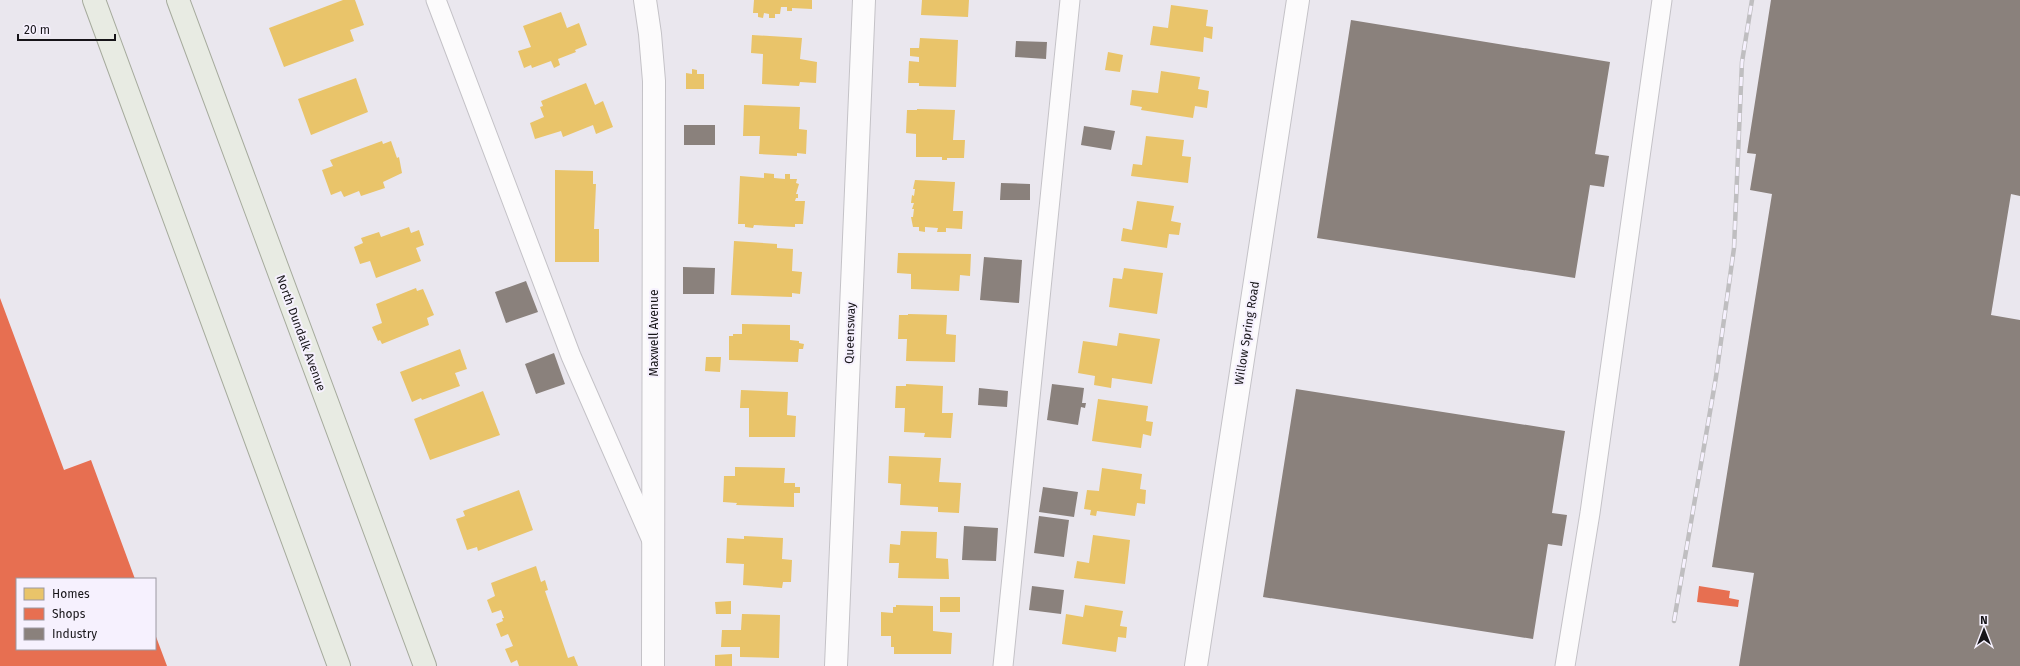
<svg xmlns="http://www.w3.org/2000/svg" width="2020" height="666" font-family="'Fira Sans',sans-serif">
	<rect width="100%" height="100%" fill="#eae7ee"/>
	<path fill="#e9c46a" d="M343,0H355L364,25L350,30L354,41L284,67L269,28Z
		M754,0H812V9L792,8V11H787V7H781L780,14H775V18H769V14L764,13L763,18L758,17V13H753Z
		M922,0H969L968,17L921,15Z
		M1171,5L1208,10L1206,26L1213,27L1212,39L1204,37L1203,52L1150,45L1153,26L1168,28Z
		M561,12L567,28L579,23L587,45L575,50L576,52L558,59L560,65L554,68L551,61L532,68L531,65L524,68L518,51L531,47L523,26Z
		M752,35L802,38L800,59L817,62L816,83L800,82L799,86L762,84L763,54L751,53Z
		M920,38L958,40L956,87L919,86V83H908L909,61L919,62V57L910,56V48H919Z
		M1108,52L1123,55L1120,72L1105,70Z
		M692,69L697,70V74H704V89H686V73L692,74Z
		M1161,71L1200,77L1198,89L1209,91L1207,108L1195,106L1193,118L1141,110L1142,107L1130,105L1132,90L1158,93Z
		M356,78L368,112L311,135L298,99Z
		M586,83L595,105L603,101L613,127L596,134L593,125L563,137L561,131L535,139L530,123L544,117L540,107L543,106L541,101Z
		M744,105L800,107L799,129L807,130L806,154L797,153V156L759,154L760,136H743Z
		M917,109L955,110L953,140H965L964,158H947V160H942V157H916V134L906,133L907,110H917Z
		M1146,136L1184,140L1182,156L1191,157L1188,183L1131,176L1133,164L1142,165Z
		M382,141L383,144L391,141L397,158L399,157L402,173L383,182L385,188L361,196L359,191L344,197L341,191L331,195L322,170L333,166L330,160Z
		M555,170L593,171V184H596L594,229H599V262H555Z
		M764,173L774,174V178L785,179V174H790V179H797L796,183L799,184L796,194H798V198H796L795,201H805L803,224H795V227L754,225L753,228L745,227V224H738L740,176L764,178Z
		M915,180L955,182L953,211H963L962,229L946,228V232H937L938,228L925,227V232L919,231V227H913L911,217H913L914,209H912L914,203H911L912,195L914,196L915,189H913Z
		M1137,201L1174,206L1171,221L1181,223L1179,235L1169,234L1167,248L1121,241L1123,228L1132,230Z
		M409,227L411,233L419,230L424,245L416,248L421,261L376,278L370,261L360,264L354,247L363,243L361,238L379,232L381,237Z
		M734,241L777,244V248L793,249L792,271L802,272L800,294L792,293V297L731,295Z
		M898,253L971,254L970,276L960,275L959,291L911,289V274L897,273Z
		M1124,268L1163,273L1157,314L1109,307L1113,278L1122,279Z
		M416,288L417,291L423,289L434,315L427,318L429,325L382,344L380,340L378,341L372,327L382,323L376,304Z
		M908,314L947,315L946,334L956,335L955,362L906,361L907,339H898L899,315H908Z
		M742,324L790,325V340L799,341V343L804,344L803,349H799L798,362L729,360V336H733V334H742Z
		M1119,333L1160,339L1152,384L1112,378L1111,388L1094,385L1095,376L1078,373L1083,341L1117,346Z
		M460,349L467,369L455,373L460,386L422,400L421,398L412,402L400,372Z
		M706,357H721L720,372L705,371Z
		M906,384L943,386L942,413H953L951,438L924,437L925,433L904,432L905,408H895L896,386H906Z
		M741,390L788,392L787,415L796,416L795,437H749V408H740Z
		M483,391L500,435L430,460L414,419Z
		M1098,399L1148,406L1146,421L1153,422L1151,436L1143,434L1141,448L1092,441Z
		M889,456L941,458L939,482L961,483L959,513L938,512V507L900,505L901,484L888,483Z
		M735,467L785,468L784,483H795V487H800V493H794V507L736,505L737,503L723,502L724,476H735Z
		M1102,468L1142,474L1140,489L1146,490L1145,504L1137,503L1135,516L1097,511L1096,516L1090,515L1091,510L1084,509L1087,490L1099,491Z
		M519,490L533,530L478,551L477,547L467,550L456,519L465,516L463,511Z
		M901,531L937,532L936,558L948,559L949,579L898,578L899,563H889L890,544L900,545Z
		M1093,535L1130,540L1125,584L1074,578L1077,561L1089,563Z
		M744,536L783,538L782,559L792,560L791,582H783L782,588L743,585L744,564L726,563L727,538L744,539Z
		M536,566L541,582L545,580L548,590L545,591L568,658L574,656L578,666H519L517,660L511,663L505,649L513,646L508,634L501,637L496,624L503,621L502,618H504L501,610L492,613L487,600L495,596L491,583Z
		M940,597H960V612H940Z
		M731,601V614H716L715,602Z
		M896,605L933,606V631L952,633L951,654H894V647H891V636H881V612L893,613V607H896Z
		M1085,605L1123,611L1120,626L1127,627L1126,638L1118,637L1116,652L1062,644L1066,614L1083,617Z
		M742,614L780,615L779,658L740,657V647H721L722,630H741Z
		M732,654V666H715V655Z"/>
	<path fill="#e76f51" d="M0,298L64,470L91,460L135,579H17V649H155V634L167,666H0Z
		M1699,586L1730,591L1729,598L1739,600L1738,607L1697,602Z"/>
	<path fill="#8a817c" d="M1771,0H2020V196L2011,194L1991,315L2020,320V666H1739L1754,573L1712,567L1772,194L1750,190L1756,154L1747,153Z
		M1351,20L1610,62L1595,154L1609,156L1604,187L1590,185L1575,278L1317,238Z
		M1016,41L1047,42L1046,59L1015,57Z
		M684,125H715V145H684Z
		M1084,126L1115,131L1111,150L1081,145Z
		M1001,183L1030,184V200H1000Z
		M984,257L1022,260L1019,303L980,300Z
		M683,267L715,268L714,294H683Z
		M526,281L538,312L506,323L495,292Z
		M554,353L565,384L536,394L525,364Z
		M1052,384L1084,388L1082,403H1086L1085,408L1081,407L1078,425L1047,420Z
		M979,388L1008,391L1007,407L978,405Z
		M1296,389L1565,431L1552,513L1567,515L1562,546L1548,544L1533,639L1263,597Z
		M1043,487L1078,492L1074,517L1039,512Z
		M1039,516L1069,520L1064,557L1034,553Z
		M964,526L998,528L996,561L962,560Z
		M1032,586L1064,590L1061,614L1029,610Z"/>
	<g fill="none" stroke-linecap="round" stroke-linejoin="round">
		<defs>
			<path id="service" d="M436,0L571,356L653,543
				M1003,666L1070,0
				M1565,666L1590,513L1662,0"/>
			<path id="minor" d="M645,0L650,34L654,81L653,666
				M836,666L864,0"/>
			<path id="tertiary" d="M1196,666L1298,0"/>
			<path id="primary" d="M94,0L339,666
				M178,0L425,666"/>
		</defs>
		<use href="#service" stroke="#c4c2c7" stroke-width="21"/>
		<use href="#minor" stroke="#c4c2c7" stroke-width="24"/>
		<use href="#tertiary" stroke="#c4c2c7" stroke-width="24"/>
		<use href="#primary" stroke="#a6ab9d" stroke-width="24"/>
		<use href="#service" stroke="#fcfbfc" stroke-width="19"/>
		<use href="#minor" stroke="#fcfbfc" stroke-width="22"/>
		<use href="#tertiary" stroke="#fcfbfc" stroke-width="22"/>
		<use href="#primary" stroke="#e8ebe3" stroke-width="22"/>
		<defs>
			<path id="rail" d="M1674,621L1716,377L1734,248L1742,62L1752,0"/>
		</defs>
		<use href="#rail" stroke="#bfbec0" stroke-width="4.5"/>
		<use href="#rail" stroke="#f6f1fe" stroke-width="3" stroke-dasharray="9" stroke-linecap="butt"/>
	</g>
	<g text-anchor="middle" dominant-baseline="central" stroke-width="4" stroke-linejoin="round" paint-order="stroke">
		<g font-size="12" fill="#161418" stroke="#f6f1fe">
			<text transform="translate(301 333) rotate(70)">North Dundalk Avenue</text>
			<text transform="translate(654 333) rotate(-90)">Maxwell Avenue</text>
			<text transform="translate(850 333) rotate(-88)">Queensway</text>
			<text transform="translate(1247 333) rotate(-81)">Willow Spring Road</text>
		</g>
	</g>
	<rect x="16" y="578" width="140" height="72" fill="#f6f1fe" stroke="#9c99a2"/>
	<rect x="24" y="588" width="20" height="12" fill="#e9c46a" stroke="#9c99a2"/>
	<text x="52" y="598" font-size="12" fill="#161418">Homes</text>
	<rect x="24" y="608" width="20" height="12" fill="#e76f51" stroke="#9c99a2"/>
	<text x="52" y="618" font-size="12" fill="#161418">Shops</text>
	<rect x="24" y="628" width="20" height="12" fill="#8a817c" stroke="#9c99a2"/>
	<text x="52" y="638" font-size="12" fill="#161418">Industry</text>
	<g transform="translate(1984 630)" stroke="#f6f1fe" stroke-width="3" paint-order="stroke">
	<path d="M0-3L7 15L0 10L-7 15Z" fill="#161418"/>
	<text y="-6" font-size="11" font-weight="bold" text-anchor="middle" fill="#161418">N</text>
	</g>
	<path d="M18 34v6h97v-6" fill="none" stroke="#161418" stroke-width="2"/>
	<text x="24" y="34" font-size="12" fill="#161418" stroke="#f6f1fe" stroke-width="3" paint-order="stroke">20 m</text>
</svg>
